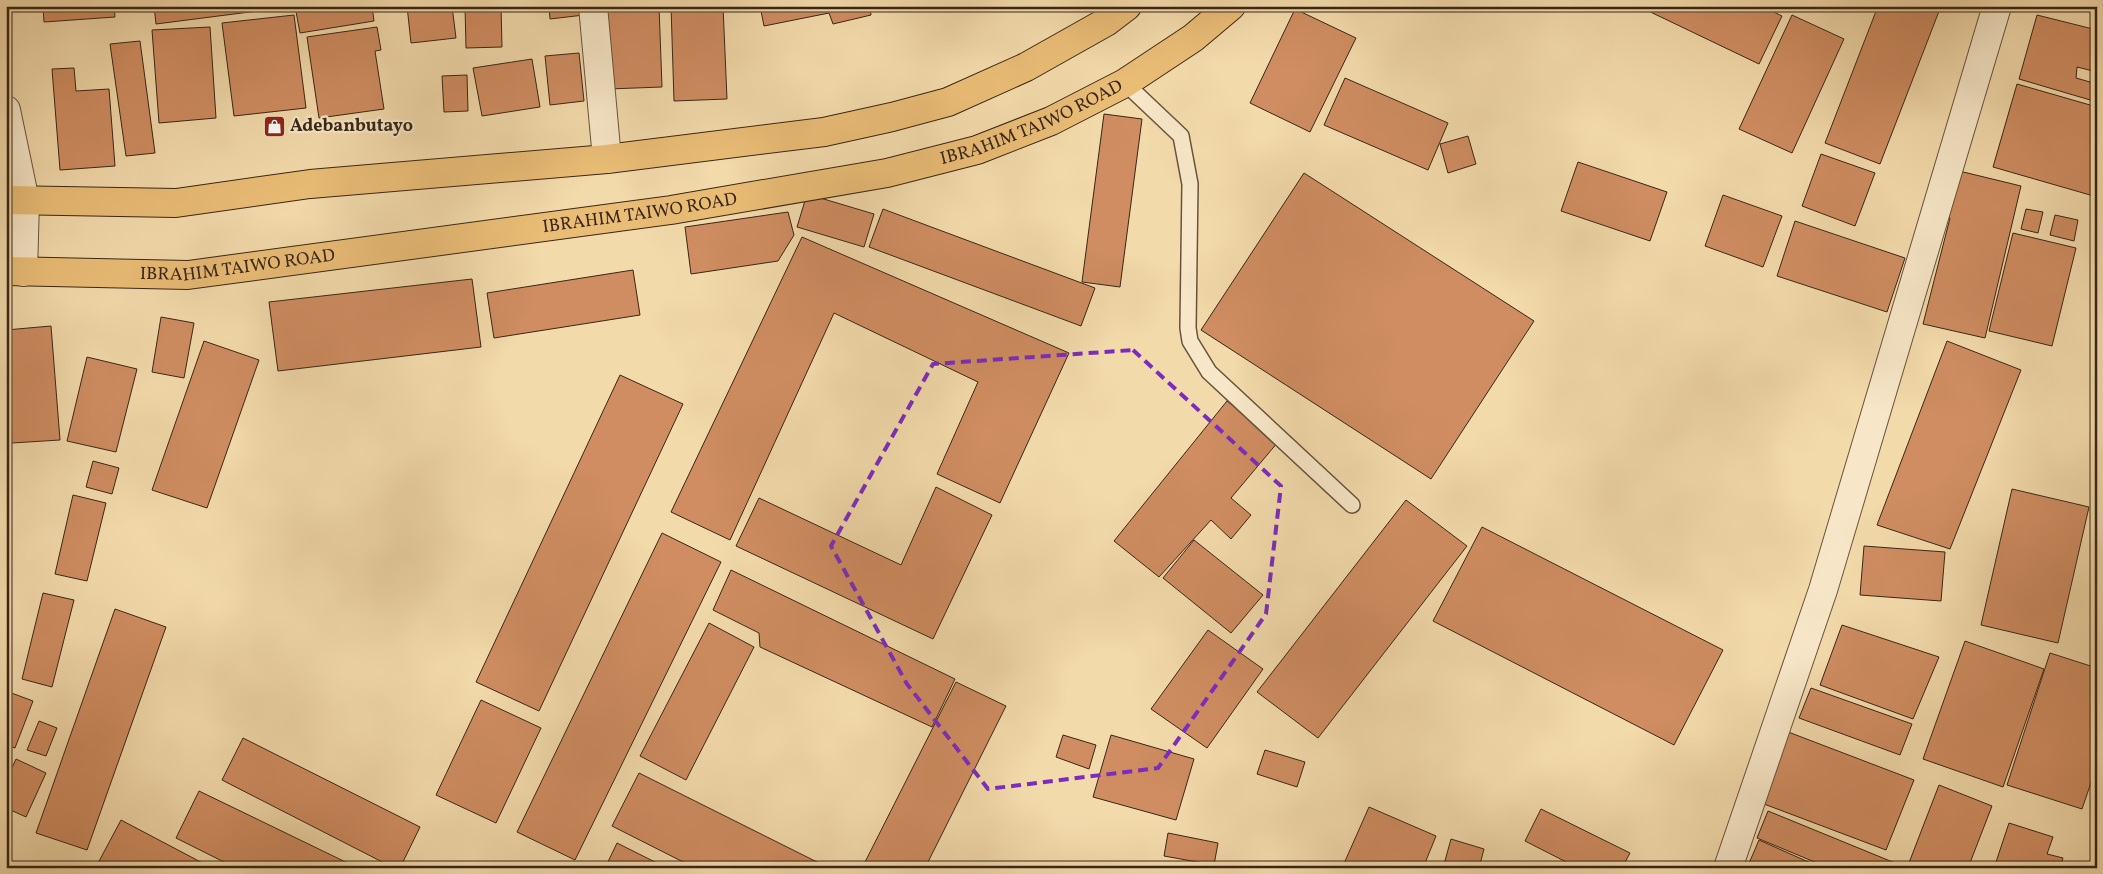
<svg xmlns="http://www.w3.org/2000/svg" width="2103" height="874" font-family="Vollkorn,serif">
	<rect width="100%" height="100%" fill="#f3daab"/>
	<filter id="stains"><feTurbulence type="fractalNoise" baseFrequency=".004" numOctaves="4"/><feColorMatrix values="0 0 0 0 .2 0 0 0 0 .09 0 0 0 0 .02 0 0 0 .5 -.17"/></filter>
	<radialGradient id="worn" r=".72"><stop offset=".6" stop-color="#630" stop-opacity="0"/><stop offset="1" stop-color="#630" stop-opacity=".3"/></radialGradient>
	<path fill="#cf8d61" stroke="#382616" d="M43,6H114L115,17L44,22Z
		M154,6H272L273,9L156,24Z
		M295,6H372L374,21L300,33Z
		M407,6H452L456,38L411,43Z
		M465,6H501L502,47L466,48Z
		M549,6H583L584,15L550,19Z
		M605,6H659L662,87L608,89Z
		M671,6H723L727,99L674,101Z
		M760,6H875L870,7L871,15L833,24L829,13L764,26Z
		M1762,6L1782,16L1759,64L1640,7Z
		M1878,6H1941L1880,164L1825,143Z
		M1295,9L1356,38L1310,132L1250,103Z
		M294,15L306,108L234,116L222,23Z
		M1792,15L1844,39L1792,153L1739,129Z
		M2037,15L2097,30V72L2077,67L2076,78L2097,84V102L2019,79Z
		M210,27L216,118L159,123L152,30Z
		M377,27L381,50L375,51L384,109L319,118L307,37Z
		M140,41L155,153L126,156L110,44Z
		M579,53L584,101L550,105L545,56Z
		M532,59L540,107L482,116L473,68Z
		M74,68L76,91L109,89L115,166L60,170L52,69Z
		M467,75L468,111L444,112L442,76Z
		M1345,78L1448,123L1428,170L1324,125Z
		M2017,84L2097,107V197L1993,167Z
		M1104,114L1142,119L1120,287L1082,282Z
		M1468,136L1476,164L1448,173L1440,144Z
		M1821,154L1875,173L1855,226L1802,206Z
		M1578,162L1667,192L1650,241L1561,211Z
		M1951,169L2021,186L1985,338L1923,324L1950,218L1939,215Z
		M1304,173L1534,321L1431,479L1201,330Z
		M807,194L874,214L864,247L797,227Z
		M1723,195L1782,216L1763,267L1705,246Z
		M883,209L1095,288L1081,326L869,247Z
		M2026,209L2043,212L2038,233L2021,229Z
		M788,212L794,235L778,261L691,274L685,227Z
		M2055,215L2078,220L2074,241L2050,235Z
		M1795,221L1905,258L1887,312L1777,276Z
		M2013,233L2076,248L2052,346L1989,331Z
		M802,237L1069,353L1000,503L937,474L978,382L834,313L730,540L671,512Z
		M633,270L640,315L494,338L487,293Z
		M472,279L481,347L278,371L269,302Z
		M161,317L194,323L184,378L152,372Z
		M51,326L60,440L12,443L6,376V330Z
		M204,341L259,360L207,508L152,490Z
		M1947,341L2021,370L1950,549L1877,525Z
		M87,357L137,369L116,452L67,441Z
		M620,375L683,404L539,711L476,682Z
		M1227,401L1278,442L1231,498L1251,515L1231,539L1211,520L1159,577L1114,541Z
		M93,461L119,468L112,494L86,487Z
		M936,487L992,515L933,639L736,546L759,498L901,565Z
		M2012,489L2089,507L2058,643L1981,625Z
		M73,495L106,503L87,581L55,574Z
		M1406,500L1467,546L1318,738L1257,692Z
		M6,506L12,508L6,530Z
		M1482,527L1723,650L1674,745L1433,621Z
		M662,533L721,562L575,860L517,832Z
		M1194,540L1263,595L1231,633L1163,578Z
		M1864,546L1945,552L1941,601L1860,595Z
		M731,570L955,679L932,727L760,647L759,633L713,610Z
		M43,593L74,600L52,687L22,679Z
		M115,609L166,627L87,850L36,833Z
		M709,623L754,647L686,780L640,756Z
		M1842,625L1939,657L1913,719L1820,685Z
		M1208,630L1263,669L1207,748L1151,709Z
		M6,631L12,633L6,648Z
		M1965,641L2044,669L2003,787L1923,759Z
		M2050,653L2097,668V765L2082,809L2007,785Z
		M956,682L1006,706L925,868H862Z
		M1811,688L1912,724L1900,755L1799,718Z
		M6,691L33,701L15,748L6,745Z
		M481,700L541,728L496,823L436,795Z
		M39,721L57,728L46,756L27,750Z
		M1783,730L1914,780L1886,850L1756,801Z
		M1063,735L1096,745L1089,769L1056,757Z
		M1111,735L1194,759L1176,820L1093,797Z
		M243,738L420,827L400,868H394L222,780Z
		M1265,750L1305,762L1297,787L1257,774Z
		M16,759L46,773L26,817L6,808V781Z
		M639,773L829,868H695L612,826Z
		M1939,785L1992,806L1968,868H1907Z
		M199,791L358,868H236L176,838Z
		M1369,807L1436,836L1423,868H1342Z
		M1541,809L1630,853L1622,868H1578L1525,841Z
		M1768,811L1900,865L1898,868H1829L1757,838Z
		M121,820L212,868H103L97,865Z
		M2009,823L2053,837L2047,854L2063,858L2060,868H1994Z
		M1168,833L1218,843L1214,865L1164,856Z
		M1451,839L1484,849L1479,868H1443Z
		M1759,840L1822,868H1747Z
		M617,843L667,868H605Z"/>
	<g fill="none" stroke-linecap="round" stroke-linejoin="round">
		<defs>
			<path id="service" d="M1125,83L1181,136L1190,184L1188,328L1190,341L1209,372L1352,505"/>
			<path id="minor" d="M593,6L607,159
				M6,110L25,201L23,272
				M1728,868L1823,590L1997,6"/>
			<g id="primary">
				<path d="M6,200L176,203L310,184L607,159L824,132L892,117L948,102L1026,67L1106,22L1127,6"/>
				<path id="s1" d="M6,271L188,275L671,210L887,173L977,150L1051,121L1125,83L1193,38L1231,6"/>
			</g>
		</defs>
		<use href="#service" stroke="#67533b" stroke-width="18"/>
		<use href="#minor" stroke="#67533b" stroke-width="30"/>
		<use href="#primary" stroke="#382616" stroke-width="30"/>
		<use href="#service" stroke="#f7e7c8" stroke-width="15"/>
		<use href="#minor" stroke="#f7e7c8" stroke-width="28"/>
		<use href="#primary" stroke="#eabd76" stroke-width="28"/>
	</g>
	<path fill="none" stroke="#7b2cbf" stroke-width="4" stroke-dasharray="10 6" stroke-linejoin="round" d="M1133,350L1281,486L1266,614L1158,768L988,789L907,684L831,546L933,364Z"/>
	<defs>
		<symbol id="shop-square" viewBox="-11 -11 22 22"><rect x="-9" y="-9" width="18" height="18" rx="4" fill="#8f2418" stroke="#f7e7c8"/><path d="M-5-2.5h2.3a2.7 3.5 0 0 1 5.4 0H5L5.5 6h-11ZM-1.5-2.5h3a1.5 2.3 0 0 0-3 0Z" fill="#fff"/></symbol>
	</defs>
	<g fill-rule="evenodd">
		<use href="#shop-square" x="262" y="114" width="25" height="25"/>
	</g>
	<g text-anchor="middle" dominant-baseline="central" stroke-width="4.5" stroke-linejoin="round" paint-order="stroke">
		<g font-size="18" fill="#382616" stroke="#f7e7c8">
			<text stroke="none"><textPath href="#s1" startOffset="1042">IBRAHIM TAIWO ROAD</textPath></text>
			<text stroke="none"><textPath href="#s1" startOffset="638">IBRAHIM TAIWO ROAD</textPath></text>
			<text stroke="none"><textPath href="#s1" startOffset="232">IBRAHIM TAIWO ROAD</textPath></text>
		</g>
		<g font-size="18" font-weight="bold" fill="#382616" stroke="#f7e7c8" text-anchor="start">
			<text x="290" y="126">Adebanbutayo</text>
		</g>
	</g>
	<rect width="2103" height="874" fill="none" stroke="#f3daab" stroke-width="25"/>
	<rect x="8" y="8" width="2088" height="859" fill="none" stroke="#382616" stroke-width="2.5"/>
	<rect x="12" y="12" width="2078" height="849" fill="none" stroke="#382616"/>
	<rect width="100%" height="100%" filter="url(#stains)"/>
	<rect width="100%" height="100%" fill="url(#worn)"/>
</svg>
